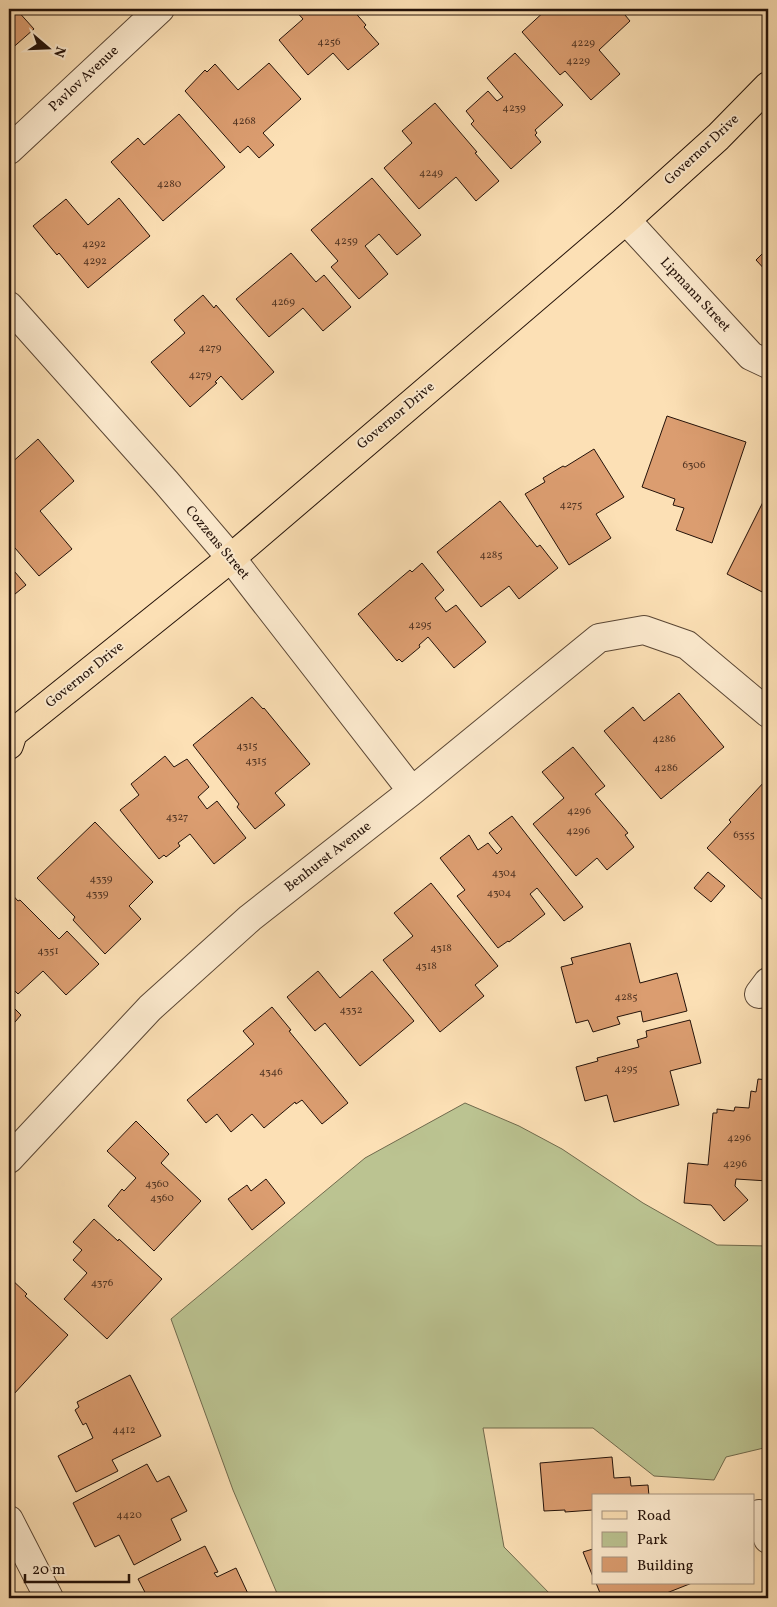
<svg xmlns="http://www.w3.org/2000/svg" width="777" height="1607" font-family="Vollkorn,serif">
	<rect width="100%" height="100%" fill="#fce0b5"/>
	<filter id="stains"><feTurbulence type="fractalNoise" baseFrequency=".004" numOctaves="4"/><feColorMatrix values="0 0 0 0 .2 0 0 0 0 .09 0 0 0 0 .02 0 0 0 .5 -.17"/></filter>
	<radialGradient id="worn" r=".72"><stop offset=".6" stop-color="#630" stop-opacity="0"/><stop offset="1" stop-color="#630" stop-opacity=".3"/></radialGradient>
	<path fill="#bbc391" stroke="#706a4d" d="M465,1103L519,1126L562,1149L643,1203L717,1245L768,1246V1447L726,1457L714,1480L654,1476L593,1428H483L504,1547L554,1598H279L233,1490L171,1319L365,1158Z"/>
	<path fill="#db9d70" stroke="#241209" d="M9,9H16L34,29L9,51Z
		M294,9H352L366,25L364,27L379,44L348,70L333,53L308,75L279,40L303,19Z
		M547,9H620L630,21L599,50L620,74L591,100L565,71L560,75L522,32Z
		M515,53L563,105L535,130L537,133L535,135L541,142L511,169L471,124L474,121L466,111L488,91L497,101L503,97L487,78Z
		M269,63L301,99L263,133L274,145L259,158L248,146L240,153L185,91L205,70L207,72L215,64L238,90Z
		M435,103L477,152L475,153L499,181L476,201L456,177L419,209L384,168L412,143L402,131Z
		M179,114L225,167L163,221L111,162L138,138L144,145Z
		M372,178L421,235L397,255L379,234L365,246L388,274L359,299L331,267L338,261L311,230Z
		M119,198L150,236L88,288L59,253L57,255L33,226L66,199L88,225Z
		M768,248V273L756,260Z
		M291,253L316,282L324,275L351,307L323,331L303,308L269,337L236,299Z
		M203,295L214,308L216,305L274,372L242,400L221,376L215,382L217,383L190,407L151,362L185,333L174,320Z
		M667,416L746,442L712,543L676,530L684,508L673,505L675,499L642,487Z
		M38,439L74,481L40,511L72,549L39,576L9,541V465Z
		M594,449L624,497L596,514L611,538L569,565L525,494L545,482L543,478L563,466L565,467Z
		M764,500L768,502V595L727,574Z
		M500,501L537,547L540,545L558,568L519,599L509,586L481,607L437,552Z
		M422,563L444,590L435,598L446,612L456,605L486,642L454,668L428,637L419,645L420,647L402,662L399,659L397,661L358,614L410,570L412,572Z
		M9,565L26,585L9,599Z
		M679,693L724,747L661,799L604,731L633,707L644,721Z
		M252,697L263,709L264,708L310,764L275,793L285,805L255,829L237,807L239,804L193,745Z
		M573,747L605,786L595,794L628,833L625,835L634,847L607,870L597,858L576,876L533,824L564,798L542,772Z
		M165,756L174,767L187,759L209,787L198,797L207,809L217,801L246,838L214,864L190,834L178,843L180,846L166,857L164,855L159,859L120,810L139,795L131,784Z
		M765,781L768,784L767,904L707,848L731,822L729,820Z
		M512,816L583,907L564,921L537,888L530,894L545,914L509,942L508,941L498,948L457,896L465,890L440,858L469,835L478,850L488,843L497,854L502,849L489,833Z
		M95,822L153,882L129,906L141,919L105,954L73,920L75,917L37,878Z
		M708,872L725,886L711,902L694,888Z
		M431,883L498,966L475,985L484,996L440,1032L383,960L413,936L394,913Z
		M9,891L18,901L20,900L59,939L67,931L99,964L66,995L43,971L18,994L9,985Z
		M630,943L640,983L677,973L687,1011L643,1022L641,1011L617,1017L620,1024L593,1032L588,1020L576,1023L561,967L573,964L571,958Z
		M318,971L340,998L372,971L414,1021L360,1066L325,1023L315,1031L287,997Z
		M9,1003L21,1015L9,1029Z
		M272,1007L291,1030L289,1031L348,1103L322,1124L302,1100L296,1104L295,1102L264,1128L252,1114L231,1132L217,1114L206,1123L187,1100L254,1044L243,1031Z
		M690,1020L701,1063L670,1071L679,1105L614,1122L607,1095L585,1101L576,1067L598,1061L597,1058L639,1047L637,1040L647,1037L646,1031Z
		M758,1079L768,1080V1181L736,1179L735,1186L748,1200L724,1221L711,1205L684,1203L688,1163L708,1165L713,1113H717V1109L734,1111L735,1107L749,1108L751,1091L756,1092Z
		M136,1121L169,1154L161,1163L201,1201L154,1251L108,1206L122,1189L124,1191L136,1178L107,1151Z
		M266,1179L285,1203L252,1230L228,1199L247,1185L251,1191Z
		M94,1219L118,1241L119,1239L162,1279L107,1339L64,1299L87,1273L73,1260L82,1250L73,1242Z
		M9,1277L27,1294L25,1296L68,1335L13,1395L9,1391Z
		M130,1375L161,1436L112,1460L118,1471L76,1492L58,1456L93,1438L86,1423L83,1425L75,1410L79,1407L77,1402Z
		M612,1457L614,1478L630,1477L631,1486L648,1485L649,1496H593V1510L565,1512V1510L544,1511L540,1463Z
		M147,1464L157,1482L169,1476L187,1511L171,1519L181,1540L134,1565L119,1535L95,1547L73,1503Z
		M205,1546L218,1572L214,1573L217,1577L236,1568L250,1598H148L138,1579Z
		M593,1549V1577L583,1552Z
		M596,1583H692L654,1598H602Z"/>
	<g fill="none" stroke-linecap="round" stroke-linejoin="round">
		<defs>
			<path id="minor" d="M9,150L160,9
				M626,220L751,356L768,364
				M9,306L166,482L231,558L412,791
				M759,994L768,982
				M9,1159L150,1008L250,918L412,791L599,638L644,630L687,645L768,713
				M759,1514L768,1539
				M9,1520L49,1598"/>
			<path id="major" d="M9,745L13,733L231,558L626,220L718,137L768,86"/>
		</defs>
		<use href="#minor" stroke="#5a4634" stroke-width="30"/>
		<use href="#major" stroke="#241209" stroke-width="30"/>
		<use href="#minor" stroke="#fdebcf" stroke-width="28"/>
		<use href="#major" stroke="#fce0b5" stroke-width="28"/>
	</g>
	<g text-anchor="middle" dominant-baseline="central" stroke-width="4" stroke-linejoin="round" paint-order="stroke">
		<g font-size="11" fill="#523523">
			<text x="329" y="42">4256</text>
			<text x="583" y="43">4229</text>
			<text x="578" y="61">4229</text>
			<text x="514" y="108">4239</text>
			<text x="244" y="121">4268</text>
			<text x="431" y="173">4249</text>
			<text x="169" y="184">4280</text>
			<text x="346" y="241">4259</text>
			<text x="94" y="244">4292</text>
			<text x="95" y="261">4292</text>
			<text x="283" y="302">4269</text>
			<text x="210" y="348">4279</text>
			<text x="200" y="375">4279</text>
			<text x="694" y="465">6306</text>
			<text x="571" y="505">4275</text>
			<text x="491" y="555">4285</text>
			<text x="420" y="625">4295</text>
			<text x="664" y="739">4286</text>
			<text x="247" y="746">4315</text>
			<text x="256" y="761">4315</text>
			<text x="666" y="768">4286</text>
			<text x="579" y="811">4296</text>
			<text x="177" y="817">4327</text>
			<text x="578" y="831">4296</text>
			<text x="744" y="835">6355</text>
			<text x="504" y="873">4304</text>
			<text x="101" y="879">4339</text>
			<text x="499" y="893">4304</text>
			<text x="97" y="894">4339</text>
			<text x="441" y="948">4318</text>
			<text x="48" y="951">4351</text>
			<text x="426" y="966">4318</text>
			<text x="626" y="997">4285</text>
			<text x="351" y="1010">4332</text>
			<text x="626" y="1069">4295</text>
			<text x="271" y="1072">4346</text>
			<text x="739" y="1138">4296</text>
			<text x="735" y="1164">4296</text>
			<text x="157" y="1184">4360</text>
			<text x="162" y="1198">4360</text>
			<text x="102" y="1283">4376</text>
			<text x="124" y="1430">4412</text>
			<text x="129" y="1515">4420</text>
		</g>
		<g font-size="14" fill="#241209" stroke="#fdebcf">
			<text transform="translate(84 79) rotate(-43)">Pavlov Avenue</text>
			<text transform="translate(702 150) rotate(-43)">Governor Drive</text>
			<text transform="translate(695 295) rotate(47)">Lipmann Street</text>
			<text transform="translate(396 416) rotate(-40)">Governor Drive</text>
			<text transform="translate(217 543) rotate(50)">Cozzens Street</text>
			<text transform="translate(85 675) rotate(-39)">Governor Drive</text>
			<text transform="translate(328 857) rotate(-38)">Benhurst Avenue</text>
		</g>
	</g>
	<rect width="777" height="1607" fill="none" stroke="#fce0b5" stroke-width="30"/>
	<rect x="10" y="10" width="757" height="1587" fill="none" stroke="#241209" stroke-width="2.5"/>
	<rect x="15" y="15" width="747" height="1577" fill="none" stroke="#241209"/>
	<rect x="592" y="1494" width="162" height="90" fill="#fdebcf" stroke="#a69480"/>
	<rect x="602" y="1511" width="25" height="8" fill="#fce0b5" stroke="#a69480"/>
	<text x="637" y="1520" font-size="15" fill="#241209">Road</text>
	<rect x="602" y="1532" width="25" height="15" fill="#bbc391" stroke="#a69480"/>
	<text x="637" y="1544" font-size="15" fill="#241209">Park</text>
	<rect x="602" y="1557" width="25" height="15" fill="#db9d70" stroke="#a69480"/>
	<text x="637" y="1570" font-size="15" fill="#241209">Building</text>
	<g transform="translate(48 48) rotate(109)" stroke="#fdebcf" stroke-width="4" paint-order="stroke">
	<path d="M0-4L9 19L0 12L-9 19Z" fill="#241209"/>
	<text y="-8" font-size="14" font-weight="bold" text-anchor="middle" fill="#241209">N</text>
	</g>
	<path d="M25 1574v8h104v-8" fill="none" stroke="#241209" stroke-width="2.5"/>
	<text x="32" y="1574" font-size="15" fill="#241209" stroke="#fdebcf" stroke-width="4" paint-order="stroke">20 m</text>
	<rect width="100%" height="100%" filter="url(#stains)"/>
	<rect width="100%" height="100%" fill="url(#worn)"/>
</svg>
